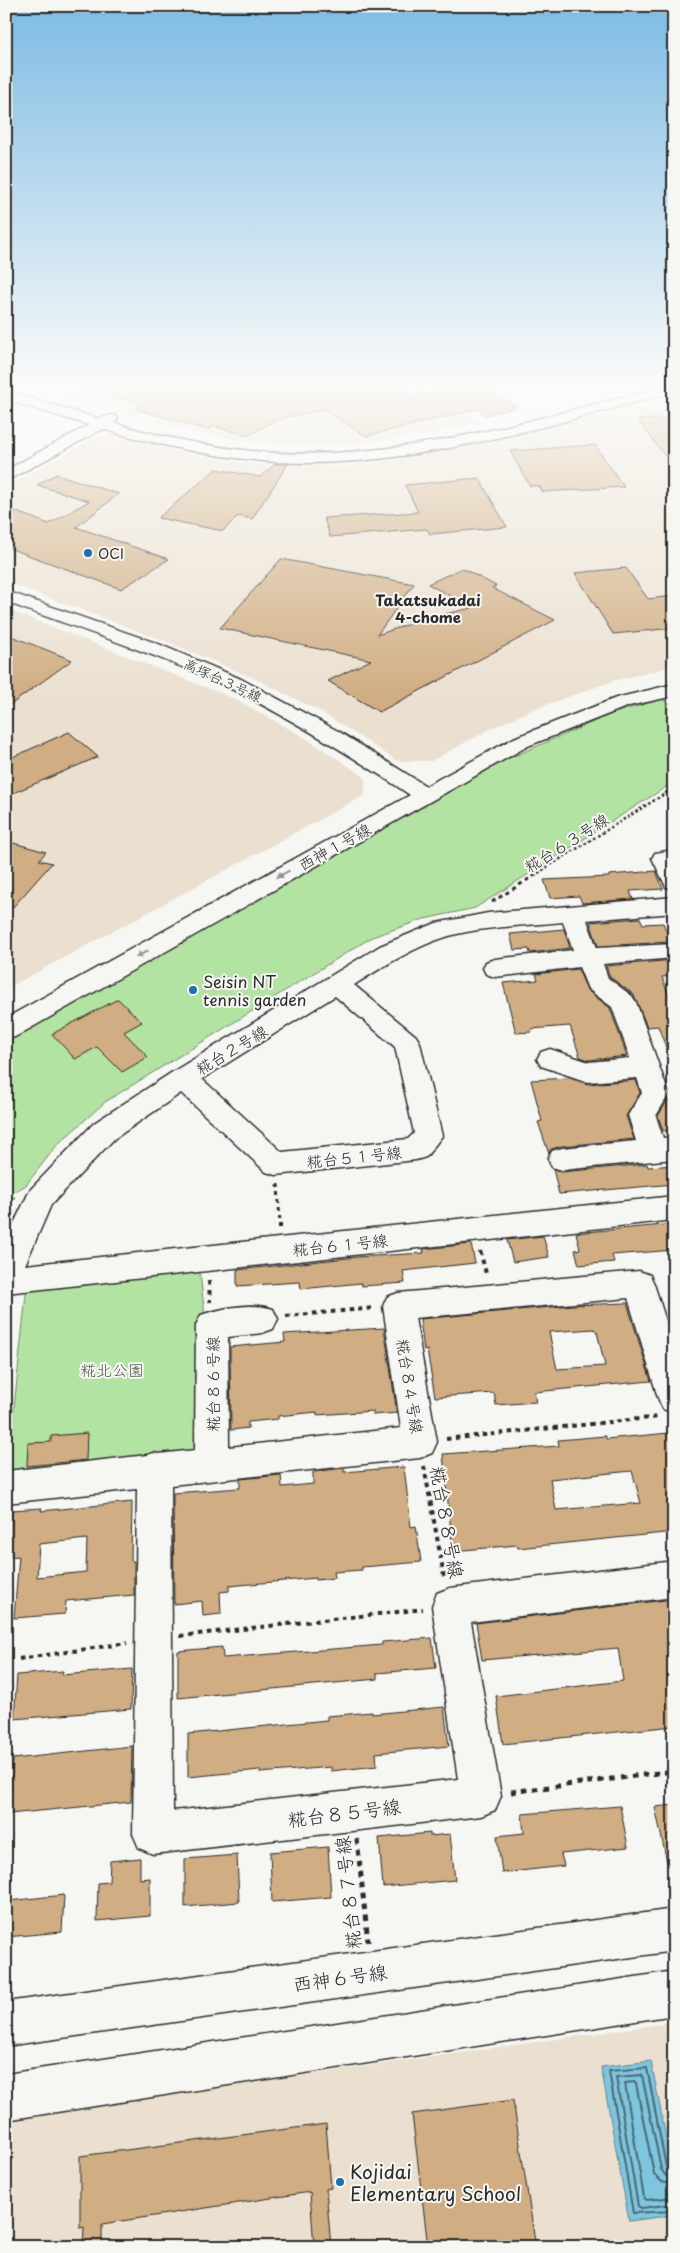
<svg xmlns="http://www.w3.org/2000/svg" width="680" height="2253" font-family="'Playpen Sans','Klee One',sans-serif">
	<rect width="100%" height="100%" fill="#f6f6f2"/>
	<filter id="ink" filterUnits="userSpaceOnUse"><feTurbulence type="fractalNoise" baseFrequency=".02" numOctaves="2"/><feDisplacementMap in="SourceGraphic" scale="10" xChannelSelector="R" yChannelSelector="G"/><feConvolveMatrix kernelMatrix="1 2 1 2 8 2 1 2 1" color-interpolation-filters="sRGB"/></filter>
	<g filter="url(#ink)">
		<path fill="#ebe0d0" d="M28,383H417L481,423L424,435L337,445H302L244,441L185,431L28,386Z
			M667,397L674,400V666L613,681L534,709L496,726L431,761H397L323,713L260,681L170,643L6,582V487L98,436L118,434L171,450L251,464L348,466L377,463L479,443Z
			M6,609L233,698L304,737L365,777V795L6,989Z
			M674,2022V2247H6V2118Z"/>
		<path fill="#b3e3a2" stroke="#6f8766" d="M662,699L674,707V782L475,908L424,919L372,937L105,1102L57,1145L26,1185L6,1197V1042L505,760L614,713Z
			M199,1265L206,1325V1453L7,1474L27,1285Z"/>
		<path fill="#7ec5df" stroke="#5d8797" d="M651,2061L674,2178V2215L629,2221L601,2067Z"/>
		<g fill="none" stroke-linecap="round" stroke-linejoin="round">
			<path stroke="#4c6973" stroke-width="2" d="M674,2171H669L666,2167L647,2068L609,2071L633,2213L674,2211
				M674,2178L666,2176L661,2169L642,2075L616,2077L638,2206L641,2208L674,2204
				M674,2185L662,2182L654,2174L636,2084L634,2082L625,2083L644,2198L647,2200L674,2197"/>
		</g>
		<path fill="#d0ad82" stroke="#2b2b2b" fill-rule="evenodd" d="M83,383H403L404,396L417,393L420,395L477,383L517,407L486,415L477,409L366,436L323,409L275,420L248,436L214,426L208,430L135,409L143,405L82,388Z
			M674,418V468L638,420Z
			M595,445L624,487L543,492L539,486H530L510,451Z
			M275,464H288L252,519L238,516L223,531L158,518L216,469L260,477Z
			M56,474L119,494L76,527L169,559L121,589L6,547V508L49,524L89,501L37,485Z
			M479,478L507,527L430,534L427,529L330,537L324,518L418,512L405,485Z
			M281,559L414,584L377,635L427,618L472,608L428,584L462,568L496,586L492,588L555,620L379,712L328,681L371,660L220,628Z
			M626,568L648,599L674,596V628L613,634L575,573Z
			M6,634L72,660L6,708Z
			M69,732L98,757L6,796V760Z
			M6,841L46,852L39,860L52,863L6,915Z
			M656,871L663,889L630,891L633,899L582,903L579,896L550,898L544,880L609,877V875Z
			M640,918L643,924L663,923L671,942L598,946L590,922Z
			M564,929L570,948L530,953L529,949L514,950L510,934Z
			M674,960V976L662,977L674,1010V1064H672L658,1026L647,1027L634,995L610,977L606,966Z
			M578,969L587,990L610,1008L627,1056L589,1060L580,1057L570,1026L531,1029L532,1032L516,1033L503,983L538,980L536,974Z
			M118,999L142,1022L124,1032L148,1057L122,1072L97,1047L75,1059L52,1034Z
			M569,1078L588,1084L636,1080L640,1093L626,1116L634,1139L562,1146L551,1149L549,1154L538,1122L542,1121L531,1080Z
			M668,1100L674,1117V1130L663,1131L658,1116Z
			M647,1164L648,1167L674,1165V1184L559,1194L553,1169L562,1172Z
			M674,1224V1250L612,1255L614,1262L579,1265L575,1250L580,1249L576,1233Z
			M543,1236L549,1257L513,1262L507,1240Z
			M471,1244L475,1263L403,1271L405,1283L362,1286L361,1283L301,1289L300,1282L237,1286V1270L357,1257L424,1253L423,1249Z
			M627,1303L651,1381L534,1392L536,1402L496,1405L494,1393L435,1397L427,1350L424,1351L420,1319L573,1305ZM594,1329L597,1332L605,1366L557,1369L549,1332Z
			M384,1328L397,1413L373,1415V1411L317,1415V1412L278,1416V1419L248,1422V1428L231,1430L230,1347L285,1342L284,1334Z
			M87,1433L86,1460L27,1466L28,1443L51,1442V1436Z
			M669,1433L674,1451V1532L518,1548L517,1545L453,1551L443,1454L559,1446L558,1440L605,1436L606,1439ZM632,1471L641,1503L556,1510L550,1479Z
			M404,1467L411,1527L416,1526L421,1562L362,1567V1570L334,1572L335,1578L316,1580V1578L229,1586V1591L220,1592L221,1614L203,1616L202,1601L174,1604L173,1493L240,1488V1479L281,1475L282,1487L313,1484V1472L344,1468V1472Z
			M132,1502L131,1561H134V1595L66,1601L65,1614L14,1618L19,1556L8,1557L12,1510L42,1508L41,1511ZM87,1539L86,1572L37,1577L39,1544Z
			M674,1599V1726L503,1744L496,1696L623,1681L618,1648L482,1660L476,1623Z
			M432,1638L436,1668L377,1673V1679L178,1698V1651L222,1647L223,1658L382,1645V1642Z
			M132,1669L131,1709L14,1719L17,1675L63,1671L62,1675Z
			M444,1707L449,1746L376,1753L377,1766L331,1771V1767L260,1773V1770L188,1777V1734L327,1720V1716L372,1712V1714Z
			M132,1746L131,1802L9,1814L13,1759Z
			M674,1805V1861L667,1862L655,1807Z
			M620,1806L628,1847L561,1854L564,1866L502,1873L497,1836L524,1833L522,1814Z
			M430,1833V1836L450,1834L455,1880L383,1887L379,1838Z
			M328,1847L331,1897L272,1902L270,1852Z
			M237,1855L239,1902L185,1907V1859Z
			M140,1858V1879L150,1878V1916L97,1921L98,1883L109,1882L110,1861Z
			M64,1895L62,1932L6,1937L8,1901Z
			M513,2100L536,2247H428L412,2114Z
			M326,2124L331,2188L326,2189L331,2247H314L310,2192L102,2224V2247H83L84,2227L80,2228V2156Z"/>
		<g fill="none" stroke-linecap="round" stroke-linejoin="round">
			<defs>
				<path id="minor" d="M419,383H447L445,386L433,389L421,386Z
					M674,384V392C547,425 409,470 277,462C218,458 160,446 103,429L6,481V470L89,425L6,400V391L100,419L111,415L116,416L118,419L114,423C168,439 223,450 278,453C413,459 545,416 674,384Z
					M6,591L156,643L241,679L338,731L426,786L514,738L616,698L674,684V696L629,706L528,746L15,1037L6,1039V1018L410,795C343,750 273,707 199,674C136,647 71,626 6,602Z
					M674,850V889L666,887L652,858L655,853Z
					M674,897V913L587,920L597,948L674,944V958L603,964L608,978L632,996L636,1002L669,1094L656,1116L663,1138L674,1137V1159L562,1170L552,1167L548,1159L552,1151L562,1148L636,1141L628,1115L642,1093L637,1078L588,1082L541,1066L537,1059L541,1052L550,1049L589,1062L630,1058L612,1007L588,989L579,967L495,977L486,974L483,968L486,962L495,959L573,950L563,922C526,926 486,926 449,936C415,946 384,966 354,985L416,1036L420,1043L442,1136L426,1157L416,1160L276,1175L266,1172L181,1093L114,1139L51,1205L25,1265L674,1196V1220L6,1293V1240L30,1190L94,1123L174,1071L380,946L436,923L488,913ZM335,996L395,1047L414,1133L408,1139L282,1152L202,1079Z
					M639,1271L650,1275L654,1284L674,1346V1413L663,1409L658,1398L628,1298L415,1318L437,1442L432,1453L420,1458L171,1485L173,1811L458,1779L432,1606L437,1593L450,1588L674,1561V1597L471,1622L501,1796L495,1810L481,1816L153,1854L139,1848L133,1834L137,1489L6,1503V1471L147,1455L154,1453L158,1454L195,1450L196,1325L201,1315C221,1308 253,1302 273,1309L278,1319L273,1329L262,1333L228,1337L229,1447L401,1428L383,1306L387,1297L398,1293Z
					M674,1909V1951L6,2046V2002Z
					M674,1971V2015L6,2120V2074Z"/>
			</defs>
			<use href="#minor" stroke="#2b2b2b" stroke-width="3"/>
			<path stroke="#2b2b2b" stroke-width="2.5" stroke-dasharray="2.5 2.5" stroke-linecap="butt" d="M538,873L674,788"/>
			<path stroke="#2b2b2b" stroke-width="3" stroke-dasharray="4 4" stroke-linecap="butt" d="M492,902L540,872
				M278,1184L280,1225
				M6,1201L15,1198"/>
			<path stroke="#2b2b2b" stroke-width="4" stroke-dasharray="4.5 4.5" stroke-linecap="butt" d="M280,1224V1228
				M480,1251L487,1277
				M209,1281L210,1302
				M286,1316L375,1308
				M446,1439L659,1417
				M424,1466L445,1581
				M180,1636L423,1609
				M19,1659L127,1643"/>
			<path stroke="#2b2b2b" stroke-width="5" stroke-dasharray="5.5 5.5" stroke-linecap="butt" d="M511,1792L674,1771
				M357,1839L368,1942"/>
			<use href="#minor" fill="#f6f6f2" fill-rule="evenodd"/>
		</g>
		<defs><path id="oneway-solid" d="M-6-.8H1V-3.2L6.5 0L1 3.2V.8H-6Z" transform="scale(1.25)"/></defs>
		<g fill="#90908e">
			<use href="#oneway-solid" transform="translate(283 874) rotate(151)"/>
			<use href="#oneway-solid" transform="translate(142 954) rotate(151)"/>
		</g>
	</g>
	<linearGradient id="sky" x2="0" y2="1"><stop stop-color="#7dbbe4"/><stop offset="0.55" stop-color="#fbfbf9"/><stop offset="1" stop-color="#fbfbf9" stop-opacity="0"/></linearGradient>
	<rect width="680" height="698" fill="url(#sky)"/>
	<g fill="#1f6fb2" stroke="#f6f6f2" stroke-width="2">
		<circle cx="88" cy="553" r="5"/>
		<circle cx="193" cy="990" r="5"/>
		<circle cx="340" cy="2182" r="5"/>
	</g>
	<g text-anchor="middle" dominant-baseline="central" stroke-width="4" stroke-linejoin="round" paint-order="stroke">
		<g font-size="14" fill="#2b2b2b" stroke="#f6f6f2" text-anchor="start">
			<text x="98" y="553">OCI</text>
		</g>
		<g font-size="14" fill="#2b2b2b" stroke="#f6f6f2">
			<text transform="translate(223 680) rotate(25)">高塚台３号線</text>
		</g>
		<g font-size="15" font-weight="bold" fill="#2b2b2b" stroke="#f6f6f2">
			<text x="428" y="599">Takatsukadai<tspan x="428" dy="17">4-chome</tspan></text>
		</g>
		<g font-size="16" fill="#2b2b2b" stroke="#f6f6f2">
			<text transform="translate(566 842) rotate(-32)">糀台６３号線</text>
			<text transform="translate(334 846) rotate(-29)">西神１号線</text>
			<text transform="translate(231 1049) rotate(-31)">糀台２号線</text>
			<text transform="translate(354 1156) rotate(-6)">糀台５１号線</text>
			<text transform="translate(340 1244) rotate(-6)">糀台６１号線</text>
			<text transform="translate(212 1384) rotate(-90)">糀台８６号線</text>
			<text transform="translate(411 1386) rotate(81)">糀台８４号線</text>
		</g>
		<g font-size="16" fill="#2b2b2b" stroke="#f6f6f2" text-anchor="start">
			<text x="203" y="981">Seisin NT<tspan x="203" dy="18">tennis garden</tspan></text>
		</g>
		<g font-size="16" fill="#4d5949" stroke="#f6f6f2">
			<text x="112" y="1369">糀北公園</text>
		</g>
		<g font-size="19" fill="#2b2b2b" stroke="#f6f6f2">
			<text transform="translate(448 1522) rotate(80)">糀台８８号線</text>
			<text transform="translate(344 1812) rotate(-7)">糀台８５号線</text>
			<text transform="translate(347 1893) rotate(-96)">糀台８７号線</text>
			<text transform="translate(340 1977) rotate(-8)">西神６号線</text>
		</g>
		<g font-size="19" fill="#2b2b2b" stroke="#f6f6f2" text-anchor="start">
			<text x="350" y="2171">Kojidai<tspan x="350" dy="22">Elementary School</tspan></text>
		</g>
	</g>
	<rect width="680" height="2253" fill="none" stroke="#f6f6f2" stroke-width="25"/>
	<rect x="12" y="12" width="655" height="2228" fill="none" stroke="#2b2b2b" stroke-width="2" filter="url(#ink)"/>
</svg>
